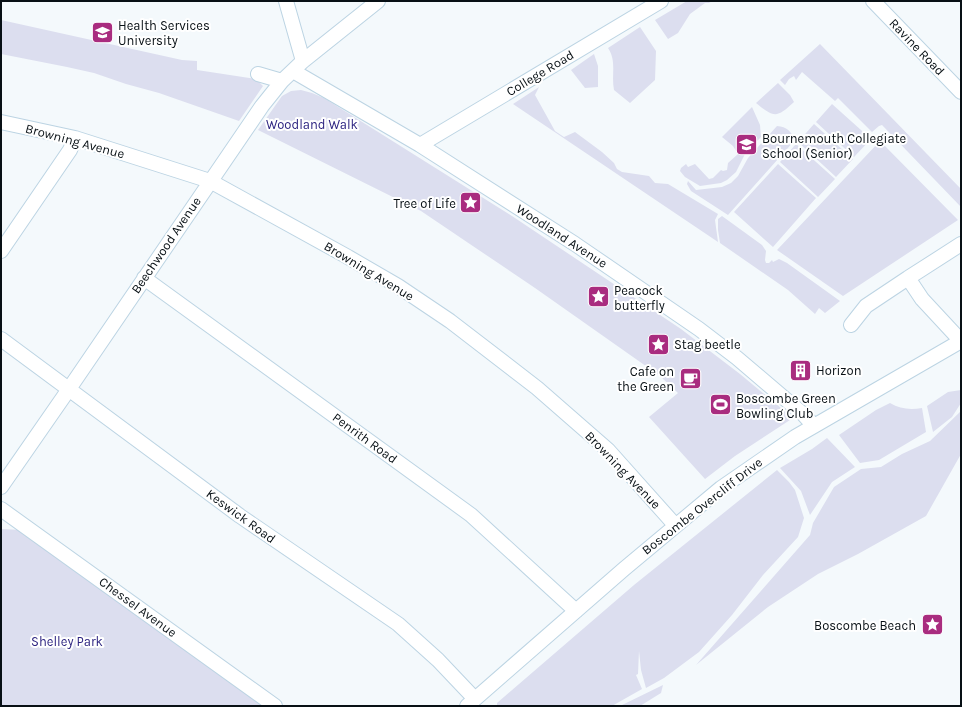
<svg xmlns="http://www.w3.org/2000/svg" width="962" height="707" font-family="Karla,sans-serif">
	<rect width="100%" height="100%" fill="#f4f9fc"/>
	<path fill="#dcdeef" d="M687,1H712L709,3H705L690,14L678,33L668,39L655,20Z
		M1,20L182,60L197,61V70L256,79L263,86L239,121L159,93L126,84L94,73L67,67L1,54Z
		M640,27L656,51L655,80L630,103L614,90C611,75 617,61 608,48Z
		M820,44L961,189V207L882,125L879,126L872,132L838,98L835,101L802,72L796,80L794,76L789,79L785,85L780,80Z
		M594,54L598,66V87L585,88L571,70Z
		M778,83L790,95L794,102C777,118 774,118 756,103Z
		M539,87L535,95L555,131L564,137L575,132L602,152L614,163L617,169L622,172L649,176L655,183L668,184L718,214L715,220L718,242L513,104Z
		M301,90L312,93L324,98L512,216L681,329L740,374L793,418L735,456L705,479L649,417L678,393L660,376L535,288L421,211L258,130L282,96L291,91Z
		M832,104L871,139L854,157L816,122Z
		M752,107L760,125L761,137L746,152L736,172L727,180L721,183L700,186L685,177L680,171L681,168L686,164L688,167L695,164L709,179L713,178L721,170L723,171L727,170L728,163L738,154L733,146L722,137Z
		M814,124L853,159L836,177L798,142Z
		M777,126C787,127 791,131 795,140L728,215L691,191L687,184L688,181L696,190L722,187L731,183L738,176L748,158Z
		M880,141L958,220L843,296L777,250Z
		M796,144L835,179L818,197L780,162Z
		M778,164L816,198L773,247L734,212Z
		M722,216L762,245L766,251L765,260L766,263H769L772,260L773,262L779,259L787,263L840,301L825,313L819,308L815,314L788,290L720,243L718,230V219Z
		M961,390V403L952,417L933,432L927,406L948,392Z
		M890,403C900,409 910,410 922,408L926,432L879,460L860,463L839,435L876,410Z
		M961,411V454L926,516L858,554L818,574L768,607L696,665L810,535L813,523L834,487L861,469L881,467L902,454L930,441Z
		M827,438L855,467L832,482L810,515L801,491L780,468L812,449Z
		M777,470L789,482L795,490L804,518L798,537L763,575L732,615L699,652L664,678L646,688L641,670L639,651L638,674L636,675L642,689L612,706H497V703L634,585Z
		M1,529L22,530L267,706H1Z
		M663,685L661,693L640,706H620Z"/>
	<g fill="none" stroke-linecap="round" stroke-linejoin="round">
		<defs>
			<path id="minor" d="M286,1L303,61
				M873,1L961,92
				M293,71L420,145L575,244L699,329L737,358L804,415L814,426
				M258,74L282,81
				M1,122L75,138L210,181L348,257L398,286L450,321L537,388L608,450L675,525
				M420,145L661,1
				M1,251L70,150L75,138
				M144,278L471,515L576,611
				M851,325L866,306L908,278
				M1,339L240,516L398,624L438,660L475,699
				M961,341L922,299L908,278L961,244
				M1,487L69,389L262,106L282,81L303,61L378,1
				M1,509L275,706
				M467,706L624,569L721,488L795,437L961,341"/>
		</defs>
		<use href="#minor" stroke="#bcd4e3" stroke-width="16"/>
		<use href="#minor" stroke="#fff" stroke-width="14"/>
	</g>
	<defs>
		<symbol id="university-square" viewBox="-11 -11 22 22"><rect x="-9" y="-9" width="18" height="18" rx="4" fill="#a92c7f" stroke="#fff"/><path d="M0-5L7-2L0 1L-7-2ZM-4 1L0 2.5L4 1V4Q0 6-4 4Z" fill="#fff"/></symbol>
		<symbol id="school-square" viewBox="-11 -11 22 22"><rect x="-9" y="-9" width="18" height="18" rx="4" fill="#a92c7f" stroke="#fff"/><path d="M0-5L7-2L0 1L-7-2ZM-4 1L0 2.5L4 1V4Q0 6-4 4Z" fill="#fff"/></symbol>
		<symbol id="sight-square" viewBox="-11 -11 22 22"><rect x="-9" y="-9" width="18" height="18" rx="4" fill="#a92c7f" stroke="#fff"/><path d="M0-6L1.8-2.2L6-1.7L2.9 1.2L3.7 5.4L0 3.3L-3.7 5.4L-2.9 1.2L-6-1.7L-1.8-2.2Z" fill="#fff"/></symbol>
		<symbol id="building-square" viewBox="-11 -11 22 22"><rect x="-9" y="-9" width="18" height="18" rx="4" fill="#a92c7f" stroke="#fff"/><path d="M-4-6H4V6H1V3H-1V6H-4ZM-2.5-4.3h1.7v1.8h-1.7ZM.8-4.3h1.7v1.8H.8ZM-2.5-1h1.7V.8h-1.7ZM.8-1h1.7V.8H.8Z" fill="#fff"/></symbol>
		<symbol id="cafe-square" viewBox="-11 -11 22 22"><rect x="-9" y="-9" width="18" height="18" rx="4" fill="#a92c7f" stroke="#fff"/><path d="M-5.5-4.5H6V0H3Q3 3.5 0 3.5H-2.5Q-5.5 3.5-5.5 0ZM3-3.2v2h1.7v-2ZM-6 4.5H4V6H-6Z" fill="#fff"/></symbol>
		<symbol id="stadium-square" viewBox="-11 -11 22 22"><rect x="-9" y="-9" width="18" height="18" rx="4" fill="#a92c7f" stroke="#fff"/><path d="M0-5a6.5 5 0 1 0 0 10a6.5 5 0 1 0 0-10ZM-3.5-1.8h7v3.6h-7Z" fill="#fff"/></symbol>
	</defs>
	<g fill-rule="evenodd">
		<use href="#university-square" x="90" y="20" width="25" height="25"/>
		<use href="#school-square" x="734" y="132" width="25" height="25"/>
		<use href="#sight-square" x="458" y="190" width="25" height="25"/>
		<use href="#sight-square" x="586" y="284" width="25" height="25"/>
		<use href="#sight-square" x="646" y="332" width="25" height="25"/>
		<use href="#building-square" x="788" y="358" width="25" height="25"/>
		<use href="#cafe-square" x="678" y="366" width="25" height="25"/>
		<use href="#stadium-square" x="708" y="392" width="25" height="25"/>
		<use href="#sight-square" x="920" y="612" width="25" height="25"/>
	</g>
	<g text-anchor="middle" dominant-baseline="central" stroke-width="4" stroke-linejoin="round" paint-order="stroke">
		<g font-size="13" fill="#081015" stroke="#fff" text-anchor="start">
			<text x="118" y="25">Health Services<tspan x="118" dy="15">University</tspan></text>
			<text x="762" y="138">Bournemouth Collegiate<tspan x="762" dy="15">School (Senior)</tspan></text>
			<text x="456" y="203" text-anchor="end">Tree of Life</text>
			<text x="614" y="290">Peacock<tspan x="614" dy="15">butterfly</tspan></text>
			<text x="674" y="344">Stag beetle</text>
			<text x="816" y="370">Horizon</text>
			<text x="674" y="371" text-anchor="end">Cafe on<tspan x="674" dy="15">the Green</tspan></text>
			<text x="736" y="398">Boscombe Green<tspan x="736" dy="15">Bowling Club</tspan></text>
			<text x="916" y="625" text-anchor="end">Boscombe Beach</text>
		</g>
		<g font-size="13" fill="#081015" stroke="#fff">
			<text transform="translate(917 47) rotate(46)">Ravine Road</text>
			<text transform="translate(540 73) rotate(-31)">College Road</text>
			<text transform="translate(75 141) rotate(15)">Browning Avenue</text>
			<text transform="translate(562 236) rotate(33)">Woodland Avenue</text>
			<text transform="translate(166 245) rotate(-56)">Beechwood Avenue</text>
			<text transform="translate(369 271) rotate(31)">Browning Avenue</text>
			<text transform="translate(365 438) rotate(36)">Penrith Road</text>
			<text transform="translate(623 470) rotate(46)">Browning Avenue</text>
			<text transform="translate(702 506) rotate(-38)">Boscombe Overcliff Drive</text>
			<text transform="translate(241 516) rotate(36)">Keswick Road</text>
			<text transform="translate(138 607) rotate(36)">Chessel Avenue</text>
		</g>
		<g font-size="13" fill="#2d2481" stroke="#fff">
			<text x="312" y="124">Woodland Walk</text>
			<text x="67" y="641">Shelley Park</text>
		</g>
	</g>
	<rect width="962" height="707" fill="none" stroke="#081015" stroke-width="4"/>
</svg>
